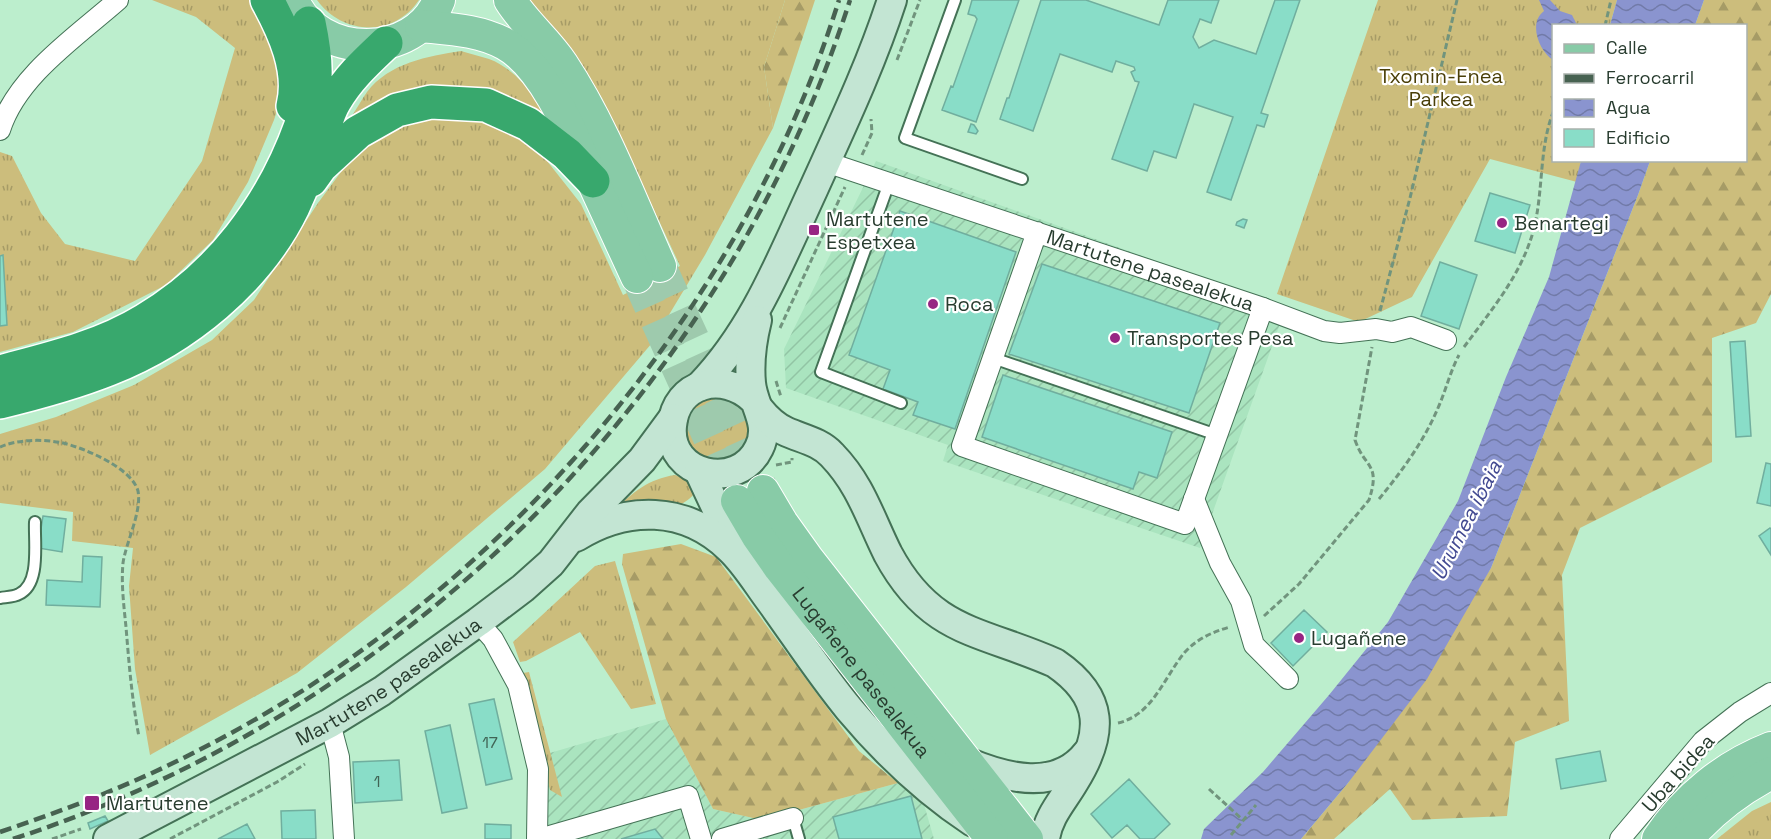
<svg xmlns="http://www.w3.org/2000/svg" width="1771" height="839" font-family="'Space Grotesk',sans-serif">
	<defs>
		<pattern id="industrial-furrows" width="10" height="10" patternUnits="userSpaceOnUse" patternTransform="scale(1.5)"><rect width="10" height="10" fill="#aae4bf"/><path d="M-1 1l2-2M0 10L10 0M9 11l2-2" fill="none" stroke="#92c4a4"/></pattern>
		<pattern id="grass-tufts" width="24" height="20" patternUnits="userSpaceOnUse" patternTransform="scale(1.5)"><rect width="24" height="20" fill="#ccbd7c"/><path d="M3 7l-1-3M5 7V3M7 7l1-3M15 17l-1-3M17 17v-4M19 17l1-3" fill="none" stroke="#a69b66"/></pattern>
		<pattern id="forest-firs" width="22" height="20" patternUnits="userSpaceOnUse" patternTransform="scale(1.5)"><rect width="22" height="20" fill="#ccbd7c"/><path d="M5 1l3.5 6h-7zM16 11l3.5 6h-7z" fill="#a69b66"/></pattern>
		<pattern id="water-waves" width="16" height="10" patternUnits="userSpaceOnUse" patternTransform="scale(1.5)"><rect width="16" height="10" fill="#8a94cf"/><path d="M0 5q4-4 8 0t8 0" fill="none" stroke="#717aa8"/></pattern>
	</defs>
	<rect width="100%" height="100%" fill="#bceecd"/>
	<path fill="url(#industrial-furrows)" d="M876,161L1286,307L1200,548L943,461L948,445L786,388L784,349Z
		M666,719L713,809L762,820L898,783L923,801L934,839H543V755Z"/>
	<path fill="url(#grass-tufts)" d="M152,0H257L288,77L274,120L248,182L213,240L166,285L73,332L0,352V152L12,156L41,213L65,244L135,261L202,161L235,48L196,17Z
		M317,0H419C394,38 342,35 317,0Z
		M529,0H785L764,67L773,128L705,255L652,343L545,469L406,587L297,673L150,755L135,669L129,586L133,548L72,541L73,512L0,503V434L56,417L134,385L212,340L254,300L318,203L352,157L375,140L406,123L433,117L466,118L504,128L540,152L581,204L623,295L680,266L602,98L576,55L542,19Z
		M1378,0H1617L1610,25L1554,26V160L1581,161L1577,182L1490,159L1412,297L1359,322L1277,294Z
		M461,51C470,54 480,56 489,59C519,70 538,101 553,128L378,106L352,116C357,108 362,99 367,92C389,63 428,56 461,51Z
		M686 429a32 32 0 1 1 64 0a32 32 0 1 1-64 0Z
		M675,475L690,481L694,494C689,501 682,502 677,509L614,510C634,492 648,479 675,475Z
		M615,561L656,704L631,709L580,632L526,661L520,662L513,642L595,566Z
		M529,672L562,797L550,790L523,673Z
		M1771,802V839H1717L1752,811Z"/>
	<path fill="url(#forest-firs)" d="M785,0H815L773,128L764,67Z
		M1704,0H1771V294L1756,323L1712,338V462L1580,528L1562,575L1569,721L1515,742L1507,816L1412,820L1390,789L1334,839H1301L1348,783L1491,568L1638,195L1650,161L1746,160V26L1695,25Z
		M681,544L716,557L859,751L898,783L762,820L713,809L666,719L622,564L623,554Z"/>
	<path fill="url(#water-waves)" d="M1539,0H1550L1560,11L1572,15L1577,25L1554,26L1553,60C1539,51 1528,23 1544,11Z
		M1617,0H1704L1695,25H1610Z
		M1581,161H1650L1638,195L1491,568L1427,679L1348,783L1301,839H1201L1204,829L1263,772L1329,695L1388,622L1458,501L1506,377L1549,277Z"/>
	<path fill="#89ddc8" stroke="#70ae9e" stroke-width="1.5" d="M972,0H1019L976,122L942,110L951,86L953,87L977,19L975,16L968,14Z
		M1041,0H1086L1159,25L1168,0H1219L1211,23L1200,19L1193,37L1199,48L1214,40L1256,54L1275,0H1300L1261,113L1268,115L1264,127L1257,125L1231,200L1207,192L1233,117L1194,104L1176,158L1154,151L1147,171L1112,159L1139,82L1135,81L1131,72L1135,70L1134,67L1116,61L1112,72L1060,54L1033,131L1000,119L1007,98H1009Z
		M971,124L974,125L978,131L976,134L968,132Z
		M1490,193L1530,205L1515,253L1475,241Z
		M900,211L1016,252L955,429L913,415L918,402L883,389L890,370L849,355Z
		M1243,219L1247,220L1244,228L1236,225L1237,222Z
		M3,255L7,325L0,326V256Z
		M1440,262L1477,275L1459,329L1421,316Z
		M1042,264L1220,323L1189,413L1009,354Z
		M1745,341L1751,436L1736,437L1730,342Z
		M1003,375L1172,432L1157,478L1139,472L1133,489L982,437Z
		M1766,463L1771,464V506L1757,503Z
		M43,516L66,519L62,552L38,548Z
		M1770,528L1771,529V555L1759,536Z
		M83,556L102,557L100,607L46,605L47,580L82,582Z
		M1304,610L1327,632L1293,666L1271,643Z
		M494,699L512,779L486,785L469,704Z
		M450,725L467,808L442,813L425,731Z
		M1600,751L1606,781L1561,789L1556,759Z
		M399,760L402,800L355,803L353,762Z
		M1129,779L1170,824L1154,839H1140L1127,825L1112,838L1091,814Z
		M911,796L922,839H839L833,817Z
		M315,810L316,839H282L281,811Z
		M105,816L108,821L90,829L88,823Z
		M247,824L255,839H218Z
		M485,824L511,825V839H485Z
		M655,829L663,839H621Z"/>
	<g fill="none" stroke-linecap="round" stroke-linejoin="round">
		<path stroke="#9ecaad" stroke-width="32" stroke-dasharray="32 16" stroke-linecap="butt" d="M660,266L763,491
			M637,277L736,498"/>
		<defs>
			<path id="service" d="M955,0L905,138L1022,179
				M889,183L821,372L901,403
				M993,358L1217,435
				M0,598C6,597 14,597 19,594C41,584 34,542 35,522
				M793,818L799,839"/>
			<g id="minor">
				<path d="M0,130C17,76 76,37 118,0"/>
				<path id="s1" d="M826,162L1263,308L1185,524L962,446L1037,232"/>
				<path d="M1263,308L1324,331L1340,333L1376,329L1392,332L1411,327L1446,340"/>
				<path d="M1194,499L1220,563L1241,601L1254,645L1288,679"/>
				<path d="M478,622L493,639L518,685L538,769L537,839"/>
				<path d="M330,723L339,757L344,839"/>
				<path d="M539,839L688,796L701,839"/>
				<path d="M722,839L793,818"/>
				<path d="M1620,839L1703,741L1740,712L1771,693"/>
			</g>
			<g id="secondary">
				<path d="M700,386C754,330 781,259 813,190C841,128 871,65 892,0"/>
				<path d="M753,399C723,371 676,382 672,426C667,476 738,492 759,448C771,424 753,406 751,383C749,361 752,340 757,320"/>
				<path d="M759,409C767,419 775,427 787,432C803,439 820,442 832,455C861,485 870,518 888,554C931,634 981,630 1055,663C1105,697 1104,734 1074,782C1063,801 1048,816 1045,839"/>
				<path d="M699,471L735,548"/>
				<path d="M576,537C626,506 685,505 730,549C746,564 758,585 771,602C797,638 821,675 849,709C885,752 926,791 973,822"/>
				<path d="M967,762C1005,778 1057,792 1087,753"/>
				<path id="s2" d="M108,839L330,723L382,691L478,622L523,588L551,563L590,513L642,460L673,418"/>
			</g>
			<g id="primary">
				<path d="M293,0C318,60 415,60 439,0"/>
				<path d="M510,0C525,24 547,41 562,64C603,126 630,199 660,266"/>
				<path d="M421,26C450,29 479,30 505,44C547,67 576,144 595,186C609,216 623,247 637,277"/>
				<path d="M763,491L782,523L807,558L1027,839"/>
				<path id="s3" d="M737,501L757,535L780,568L992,839"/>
				<path d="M1658,839C1685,798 1725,766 1771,748"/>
				<path d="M1687,839C1711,811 1738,790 1771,773"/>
			</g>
			<path id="motorway" d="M267,0C284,31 302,70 293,106
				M311,180L321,166L358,132L397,110L431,102L486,105L528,124L567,154L593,181
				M0,372C49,359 101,347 145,320C219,276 272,206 301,125C307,110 314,94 315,77C316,59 313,42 309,23
				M0,402C37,393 74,383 109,369C185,339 257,281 293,207C303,185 312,162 320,139C325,127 328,112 335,101C348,78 367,61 386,43"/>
		</defs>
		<use href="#service" stroke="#447256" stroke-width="14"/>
		<use href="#minor" stroke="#447256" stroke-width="22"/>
		<use href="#secondary" stroke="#447256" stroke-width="32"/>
		<use href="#primary" stroke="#fff" stroke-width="34"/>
		<use href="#motorway" stroke="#fff" stroke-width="36"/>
		<path stroke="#71947d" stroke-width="3" stroke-dasharray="6 3" stroke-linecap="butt" d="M1605,26L1611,0
			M897,60L920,0
			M862,155L872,133L871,119
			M1380,311L1410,198L1457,0
			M780,328L845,187
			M1464,347C1493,308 1527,268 1536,219C1543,183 1540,144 1554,110
			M776,381L781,397
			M0,447C19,439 43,439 63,443C84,448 132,468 138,491C142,512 126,542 123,563C121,584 124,607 126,627C129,664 132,700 139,737
			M776,465L792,462V458
			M1379,499C1402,471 1424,441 1438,408C1446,390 1450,372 1459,355
			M1264,616L1299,584L1369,500C1381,463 1365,469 1355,440L1372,347
			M1118,723C1153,715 1164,677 1185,652C1197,639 1212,632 1230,627
			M1209,789L1243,820
			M1231,835L1256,805
			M52,839L81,829
			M170,839L277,782L305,764"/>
		<use href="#service" stroke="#fff" stroke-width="10"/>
		<use href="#minor" stroke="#fff" stroke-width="20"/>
		<use href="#secondary" stroke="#c3e5d3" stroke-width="28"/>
		<use href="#primary" stroke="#88cba7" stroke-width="32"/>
		<use href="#motorway" stroke="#38a86d" stroke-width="33"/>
		<path stroke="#476251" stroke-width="4.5" stroke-dasharray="12 6" stroke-linecap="butt" d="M0,832C68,809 136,783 199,750C494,600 740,317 839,0
			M13,839C404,711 724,393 850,0"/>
	</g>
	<g fill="#972583" stroke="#fff" stroke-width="2">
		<circle cx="1502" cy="223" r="6"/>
		<rect x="808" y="224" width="12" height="12" rx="3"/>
		<circle cx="933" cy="304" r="6"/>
		<circle cx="1115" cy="338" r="6"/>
		<circle cx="1299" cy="638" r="6"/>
		<rect x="84" y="795" width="16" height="16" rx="3"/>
	</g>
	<g text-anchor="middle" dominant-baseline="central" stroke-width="4.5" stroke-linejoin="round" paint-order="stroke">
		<g font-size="16" fill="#406455">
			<text x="490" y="742">17</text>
			<text x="377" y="781">1</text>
		</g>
		<g font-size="20" fill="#4a3f08" stroke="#fff">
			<text x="1441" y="76">Txomin-Enea<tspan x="1441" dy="23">Parkea</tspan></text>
		</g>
		<g font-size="20" fill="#283c2f" stroke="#fff" text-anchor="start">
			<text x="826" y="219">Martutene<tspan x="826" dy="23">Espetxea</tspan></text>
			<text x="1514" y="223">Benartegi</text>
			<text x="945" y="304">Roca</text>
			<text x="1127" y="338">Transportes Pesa</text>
			<text x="1311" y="638">Lugañene</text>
			<text x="106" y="803">Martutene</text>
		</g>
		<g font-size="20" fill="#283c2f" stroke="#fff">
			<text stroke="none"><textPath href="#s1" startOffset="342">Martutene pasealekua</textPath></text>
			<text stroke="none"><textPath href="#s3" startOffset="212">Lugañene pasealekua</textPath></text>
			<text stroke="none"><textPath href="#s2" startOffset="322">Martutene pasealekua</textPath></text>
			<text transform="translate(1678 773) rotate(-48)">Uba bidea</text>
		</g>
		<g font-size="21" font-style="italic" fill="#424991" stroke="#fff">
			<text transform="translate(1466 520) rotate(-63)">Urumea ibaia</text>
		</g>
	</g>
	<rect x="1552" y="24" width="195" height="138" fill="#ffffff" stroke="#a9b1ac" stroke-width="1.5"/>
	<rect x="1564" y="44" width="30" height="9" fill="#88cba7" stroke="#a9b1ac" stroke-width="1.5"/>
	<text x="1606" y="54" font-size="18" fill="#283c2f">Calle</text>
	<rect x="1564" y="74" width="30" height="9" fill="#476251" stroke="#a9b1ac" stroke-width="1.5"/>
	<text x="1606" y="84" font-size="18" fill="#283c2f">Ferrocarril</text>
	<rect x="1564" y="99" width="30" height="18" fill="url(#water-waves)" stroke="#a9b1ac" stroke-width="1.5"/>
	<text x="1606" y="114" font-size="18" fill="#283c2f">Agua</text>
	<rect x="1564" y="129" width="30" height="18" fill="#89ddc8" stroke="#a9b1ac" stroke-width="1.5"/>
	<text x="1606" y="144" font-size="18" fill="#283c2f">Edificio</text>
</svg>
